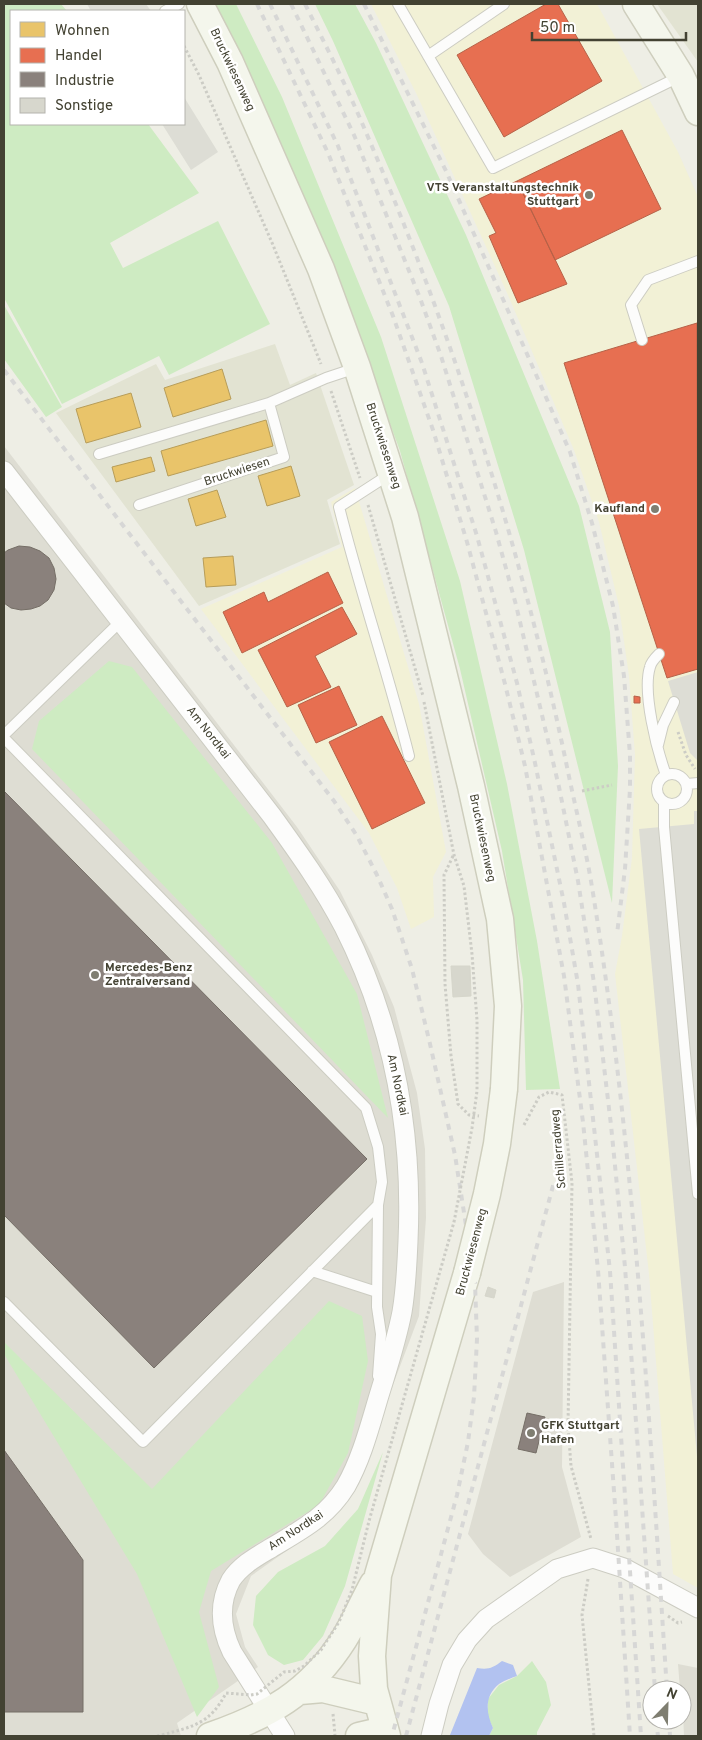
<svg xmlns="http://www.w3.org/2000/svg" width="702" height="1740" font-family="Overpass,sans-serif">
	<rect width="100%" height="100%" fill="#eeeee5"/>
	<path fill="#e2e3d2" d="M657,4H698V62Z
		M275,344L290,385L316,373L354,485L327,500L340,544L199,606L56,413L156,364L165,380Z"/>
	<path fill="#f2f1d6" d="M371,4H597L678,152L698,197V1588L673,1574L649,1274L615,974L622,936L632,858L635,755L629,676L619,606L599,522L574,450L508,295L417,95Z
		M355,488L419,704L446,852L433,877L434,917L411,929L397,888L369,833L201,609L342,547L331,502Z"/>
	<path fill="#deddd3" d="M4,446L297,827L340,891L372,955L394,1007L417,1093L425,1149L426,1218L419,1316L354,1488L330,1520L251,1576L236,1614L245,1647L258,1667L177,1723L181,1736H4Z
		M564,1282L562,1467L581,1537L510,1577L483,1554L468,1534L533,1292Z
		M678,1664L698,1668V1736H684L682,1690H680Z"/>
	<path fill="#ceebc2" d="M4,4H61L67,11H11V124H148L199,193L110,243L123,268L218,221L270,324L169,375L159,356L62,404L4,298Z
		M213,4H236L282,97L381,337L460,581L507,784L537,941L560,1089L526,1090L523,980L502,851L460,669L400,451L327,252Z
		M315,4H355L376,43L466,235L579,506L610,632L618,766L612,903L524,550L449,306L333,41Z
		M4,305L62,407L46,417L4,359Z
		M109,661L132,667L272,843L357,994L388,1118L32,749L39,721Z
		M329,1301L362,1316L368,1361L348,1453L319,1505L211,1571L199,1612L219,1687L197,1717L137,1574L4,1354V1342L152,1489Z
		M383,1452L345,1586L323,1636L303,1660L284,1665L268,1655L253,1625L256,1596L278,1572L325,1546L358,1509Z
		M532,1661L546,1682L551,1705L537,1732V1736H489L493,1728L487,1715L488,1699L499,1685L517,1676Z"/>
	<path fill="#ddddd5" d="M87,4H146L151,11H91Z
		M184,97L218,152L191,170L162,124H184Z
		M698,672V761L690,753L668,681Z
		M694,811H698V1467L639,829L694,824Z"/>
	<path fill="#b2c2f0" d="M502,1661L513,1665L517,1676C511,1678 504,1681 499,1684C484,1696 486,1713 493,1728L489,1736L450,1735L477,1668C488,1670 493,1668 502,1661Z"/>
	<path fill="#e9c46a" stroke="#b79d59" d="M222,369L231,399L173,417L164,388Z
		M131,393L141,427L86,443L76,409Z
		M266,420L273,446L168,476L161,451Z
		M151,457L155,471L116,482L112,467Z
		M291,466L300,496L267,506L258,476Z
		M217,490L226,517L196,526L188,499Z
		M233,556L236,585L206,587L203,558Z"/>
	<path fill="#e76f51" stroke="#b66248" d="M546,4H558L602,81L504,137L457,55Z
		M622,130L661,209L555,260L517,181Z
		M517,181L567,284L518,303L489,236L496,233L479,199Z
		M697,323L698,669L667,678L564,363Z
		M328,572L343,603L242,653L223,612L264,592L268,602Z
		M342,607L357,634L315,656L331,687L287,707L258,650Z
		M339,686L357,725L316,743L298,705Z
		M634,696L640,697V703H634Z
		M382,716L425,803L372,829L329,742Z"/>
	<path fill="#8a817c" stroke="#756e66" d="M19,546L30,547L40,551L49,558L54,568L56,579L54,590L48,600L40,606L31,609L21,610L11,608L4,603V553L8,550Z
		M4,791L367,1159L154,1368L4,1215Z
		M527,1413L545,1417L536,1453L518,1449Z
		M4,1450L83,1560V1712H4Z"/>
	<path fill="#d7d7cd" stroke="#d6d6cb" d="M451,966H470L471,996L453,997Z
		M488,1287L496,1290L494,1298L485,1296Z"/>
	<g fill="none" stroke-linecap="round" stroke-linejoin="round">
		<defs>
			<path id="lane" d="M398,4L493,168L681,76
				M165,11L179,4
				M428,56L504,4
				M642,340L631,305L648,280L698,261
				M99,454L269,403L326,378L356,368
				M390,474L339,507C360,591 388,672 409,756
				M139,505L284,457L269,403
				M659,654C655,658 651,662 650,667C642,692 657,750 666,775
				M4,735L121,621
				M4,738L366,1108L378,1147L382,1182L378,1205L143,1442L4,1302
				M658,745L663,725L674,702
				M657 789a15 15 0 1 1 30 0a15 15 0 1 1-30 0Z
				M687,784L698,783
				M664,802V827L698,1194
				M378,1205L377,1307L381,1334L378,1376
				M312,1271L377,1292"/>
			<path id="street" d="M4,471L272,816C298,852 324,888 344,927C394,1026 413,1131 408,1241C407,1265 406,1289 402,1312C397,1338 389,1363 381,1389C371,1421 363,1456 346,1486C327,1517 301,1530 271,1548C256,1557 241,1565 231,1580C218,1604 221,1629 232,1652L285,1736
				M431,1736L439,1704L452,1665L467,1640L486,1619L557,1569L593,1558L624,1568L698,1608"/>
			<path id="secondary" d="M200,4L230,62L321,269L357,367L405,517L471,786L500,919L508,1006L504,1089
				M636,4L681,76L698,112
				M300,1691L323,1689L377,1702
				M210,1736C268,1716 310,1693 344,1639C355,1621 363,1602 373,1584
				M359,1736L385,1730
				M387,1736L374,1689L372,1656L378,1575L467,1273"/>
		</defs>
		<use href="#lane" stroke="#ccccc2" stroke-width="12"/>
		<use href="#street" stroke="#ccccc2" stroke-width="21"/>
		<use href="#secondary" stroke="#cecebd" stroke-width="29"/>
		<path stroke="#ccccc5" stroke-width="3" stroke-dasharray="2.5 2.5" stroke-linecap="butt" d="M184,46L199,75L273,245L321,364
			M331,391L360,478
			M368,505L423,696
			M424,702L454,855L464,886L472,954L477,1020V1091
			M678,732L686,755L695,769
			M582,791L612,785
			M453,856L444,875L445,984L451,1056L458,1104L469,1115L479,1116
			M524,1125L539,1097L549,1092L562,1095L572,1183L568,1426L571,1466L591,1539
			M588,1579L582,1615L594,1736
			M668,1616L678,1623L682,1622
			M333,1714L335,1735
			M157,1736L162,1735"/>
		<use href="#lane" stroke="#fcfcfb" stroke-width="10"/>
		<use href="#street" stroke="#fcfcfb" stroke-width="19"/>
		<use href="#secondary" stroke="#f4f6ec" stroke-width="26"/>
		<path stroke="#d7d7d6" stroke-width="4" stroke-dasharray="6 6" stroke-linecap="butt" d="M257,4L328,153L393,316L433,430L467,542L505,684L525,766L564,976L583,1122L598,1270L616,1519L630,1736
			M270,4L338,146L422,363L477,536L517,683L535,763L564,903L578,984L610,1271L641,1736
			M291,4L354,135L420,298L441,356L496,532L516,605L559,787L578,881L594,983L611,1125L625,1267L655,1690
			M305,4C326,46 347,87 365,130C453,335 520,543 566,762C574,802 584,841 591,881C635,1149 649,1420 667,1690
			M364,4L446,171L502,297L570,452L592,523L613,606L624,676L630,755V789L625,869L617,934
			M4,370L334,801L357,836L377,875L392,909L412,969L430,1044L455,1155L475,1283L477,1339L474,1397L468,1442L457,1495L392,1736
			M656,1720L658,1736
			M669,1720L670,1736
			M406,1736L554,1182"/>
		<defs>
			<path id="secondary-bridge" d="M467,1273L487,1194L497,1144L504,1089"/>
		</defs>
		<use href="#secondary-bridge" stroke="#cecebd" stroke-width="29" stroke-linecap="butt"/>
		<path stroke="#ccccc5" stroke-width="3" stroke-dasharray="2.5 2.5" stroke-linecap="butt" d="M162,1735C194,1726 210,1724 226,1693L251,1695L257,1694L284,1672L295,1671L304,1666L321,1650L339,1622L352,1590L369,1521L454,1222L472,1128L477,1091"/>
		<use href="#secondary-bridge" stroke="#f4f6ec" stroke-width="26"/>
	</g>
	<g fill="#7f7e71" stroke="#fff" stroke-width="2">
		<circle cx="589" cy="195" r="5"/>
		<circle cx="655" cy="509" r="5"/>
		<circle cx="95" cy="975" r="5"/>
		<circle cx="531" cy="1433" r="5"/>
	</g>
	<g text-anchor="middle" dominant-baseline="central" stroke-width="5" stroke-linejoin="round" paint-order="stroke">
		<g font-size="12" fill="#434232" stroke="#fff">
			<text transform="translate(232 70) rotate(65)">Bruckwiesenweg</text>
			<text transform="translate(383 446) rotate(72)">Bruckwiesenweg</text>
			<text transform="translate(237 472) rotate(-18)">Bruckwiesen</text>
			<text transform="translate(208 733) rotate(52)">Am Nordkai</text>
			<text transform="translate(482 838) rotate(78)">Bruckwiesenweg</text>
			<text transform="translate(397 1085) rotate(78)">Am Nordkai</text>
			<text transform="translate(559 1149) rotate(-95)">Schillerradweg</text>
			<text transform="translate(472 1252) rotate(-75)">Bruckwiesenweg</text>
			<text transform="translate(296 1531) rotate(-33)">Am Nordkai</text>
		</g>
		<g font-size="12" font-weight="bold" fill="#434232" stroke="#fff" text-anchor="end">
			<text x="579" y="188">VTS Veranstaltungstechnik<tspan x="579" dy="14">Stuttgart</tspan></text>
			<text x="645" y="509">Kaufland</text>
			<text x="105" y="968" text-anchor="start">Mercedes-Benz<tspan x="105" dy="14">Zentralversand</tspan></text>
			<text x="541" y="1426" text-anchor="start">GFK Stuttgart<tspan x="541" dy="14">Hafen</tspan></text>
		</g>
	</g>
	<rect width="702" height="1740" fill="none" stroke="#434232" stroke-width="10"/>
	<rect x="10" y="10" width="175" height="115" fill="#ffffff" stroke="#b4b3ad"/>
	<rect x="20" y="22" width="25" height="15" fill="#e9c46a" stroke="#b4b3ad"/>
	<text x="55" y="35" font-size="15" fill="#434232">Wohnen</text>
	<rect x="20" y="48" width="25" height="15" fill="#e76f51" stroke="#b4b3ad"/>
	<text x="55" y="60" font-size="15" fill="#434232">Handel</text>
	<rect x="20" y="72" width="25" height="15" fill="#8a817c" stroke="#b4b3ad"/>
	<text x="55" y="85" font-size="15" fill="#434232">Industrie</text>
	<rect x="20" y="98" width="25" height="15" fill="#d7d7cd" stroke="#b4b3ad"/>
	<text x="55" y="110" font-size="15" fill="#434232">Sonstige</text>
	<g transform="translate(667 1705) rotate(23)"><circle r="24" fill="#ffffff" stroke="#b4b3ad"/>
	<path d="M0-4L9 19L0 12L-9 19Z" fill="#7f7e71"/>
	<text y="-8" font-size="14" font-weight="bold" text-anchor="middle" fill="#434232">N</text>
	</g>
	<path d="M532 32v8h154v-8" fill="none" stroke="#434232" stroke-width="2.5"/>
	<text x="540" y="32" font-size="15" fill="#434232" stroke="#ffffff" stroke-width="4" paint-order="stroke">50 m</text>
</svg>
